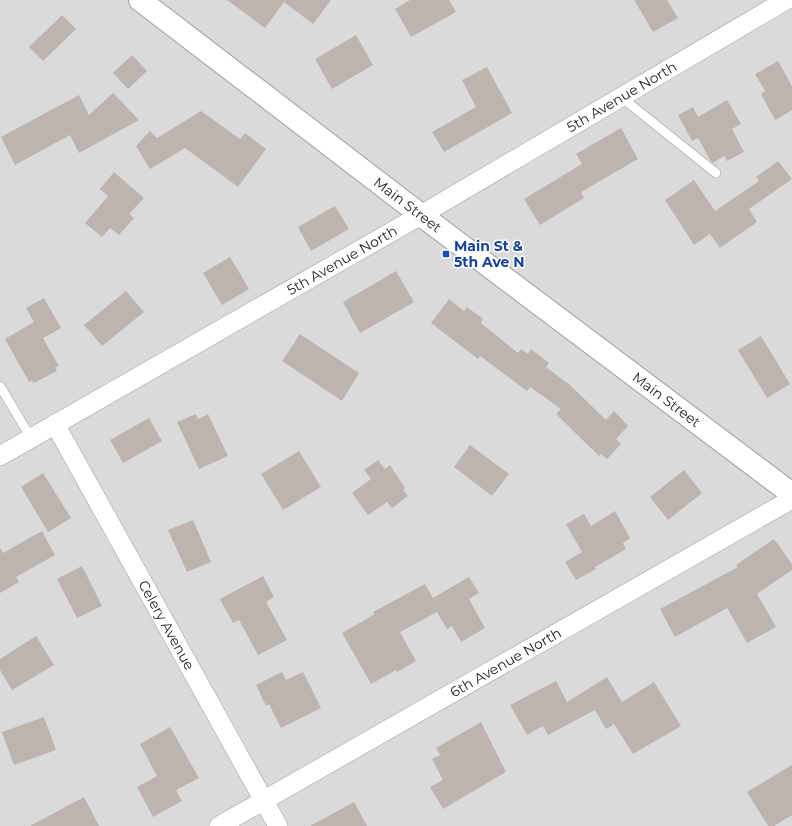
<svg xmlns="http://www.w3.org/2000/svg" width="792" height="826" font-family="Montserrat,sans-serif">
	<rect width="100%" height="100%" fill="#ede9e3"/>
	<path fill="#dbdada" d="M0,0H792V826H0Z"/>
	<path fill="#bdb4b0" d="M227,0H331L313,24L284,2L265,28Z
		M410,0H449L456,12L411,37L395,9Z
		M634,0H667L678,18L653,32Z
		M62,15L76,29L43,61L29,47Z
		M356,35L373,65L332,89L315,59Z
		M132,55L147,71L128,89L113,73Z
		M778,61L792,86V110L775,120L761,94L765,91L755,74Z
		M487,67L512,113L444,152L432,132L476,107L462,80Z
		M113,93L139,120L79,153L70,135L15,165L1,137L79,95L89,115Z
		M727,100L741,124L732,129L744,152L727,161L724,156L713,163L710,160L698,138L692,141L678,115L693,107L698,117Z
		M201,111L240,139L245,133L266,149L238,187L185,148L150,169L136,146L150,131L157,138Z
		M621,128L638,159L581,192L584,198L540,225L524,199L582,164L576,154Z
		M778,161L792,179L749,209L757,222L720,248L710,234L694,245L665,200L694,180L715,211L759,181L756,177Z
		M114,172L144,198L129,214L134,218L119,235L110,228L102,237L85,223L108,196L100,189Z
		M335,206L349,229L311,251L298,227Z
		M230,257L249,289L222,305L203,273Z
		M396,271L414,302L360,333L343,302Z
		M126,291L144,312L102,346L84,325Z
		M44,298L61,328L43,338L59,366L55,367L57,371L34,383L32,381L29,382L5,339L34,322L26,308Z
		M449,299L464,311L467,307L483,319L481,323L518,353L521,349L528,354L531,349L549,363L546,367L571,386L606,420L614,411L628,426L616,439L621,444L607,459L601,454L599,456L556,414L561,409L530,387L527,391L480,356L478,359L431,323Z
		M300,334L359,373L342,401L282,361Z
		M761,336L790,384L767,398L738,350Z
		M196,414L198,419L208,414L228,456L199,469L177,422Z
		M149,418L162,441L123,463L110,440Z
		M470,445L509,474L492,496L454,467Z
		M299,451L321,487L283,510L261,474Z
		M378,460L385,469L390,465L405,488L403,490L408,496L392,508L387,502L368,515L352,493L371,479L364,470Z
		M684,470L702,493L668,520L650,497Z
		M43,473L71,518L48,532L21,487Z
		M615,511L630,538L623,543L626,549L595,567L596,569L576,580L565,562L582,552L566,524L584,514L591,526Z
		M193,520L211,562L187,572L168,530Z
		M42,531L55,555L16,577L19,582L0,593V548L3,553Z
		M774,539L792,564V570L757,594L776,627L747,643L727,608L675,637L660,609L738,567L736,565Z
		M82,566L102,606L77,618L57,579Z
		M263,576L274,597L266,602L287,640L258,655L239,620L233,623L220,599Z
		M469,577L479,593L469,599L485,628L461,642L452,626L447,629L437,612L400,632L416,661L397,672L396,670L371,684L342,633L375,614L373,612L425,584L433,598Z
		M36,636L54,665L12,690L0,670V659Z
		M282,672L286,680L303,672L321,708L281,728L269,704L266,706L256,685Z
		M607,677L622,702L654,682L681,726L633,754L614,724L606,729L595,710L548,735L543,726L527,735L510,705L556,681L567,702Z
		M44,717L56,750L14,765L2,732Z
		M481,722L506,772L443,809L430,787L443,780L432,759L440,755L436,748Z
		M170,727L199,778L176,790L182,801L153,817L137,787L157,776L140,744Z
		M792,765V815L774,826H768L747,792Z
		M84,797L99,826H30Z
		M354,802L367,826H310Z"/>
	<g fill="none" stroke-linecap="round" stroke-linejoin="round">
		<defs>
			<path id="service" d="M621,97L716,173
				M0,386L31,438"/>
			<g id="minor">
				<path id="s1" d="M55,424L278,826"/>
				<path id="s2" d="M0,456L421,215L786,0"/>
				<path id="s3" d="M219,826L792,499"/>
			</g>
			<g id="tertiary">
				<path id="s4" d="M140,0L421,215L792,494"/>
			</g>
		</defs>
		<use href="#service" stroke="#9e9e9e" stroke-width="10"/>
		<use href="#minor" stroke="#9e9e9e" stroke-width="20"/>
		<use href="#tertiary" stroke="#9e9e9e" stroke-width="24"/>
		<use href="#service" stroke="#fff" stroke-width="9"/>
		<use href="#minor" stroke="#fff" stroke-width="19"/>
		<use href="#tertiary" stroke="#fff" stroke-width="22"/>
	</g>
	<rect fill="#1a4fb4" stroke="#fff" stroke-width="1.5" x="442" y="250" width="8" height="8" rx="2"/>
	<g text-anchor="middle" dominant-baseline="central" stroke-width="3" stroke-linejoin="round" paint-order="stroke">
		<g font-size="14" fill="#1d1d1d" stroke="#fff">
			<text stroke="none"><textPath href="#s2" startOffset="718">5th Avenue North</textPath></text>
			<text stroke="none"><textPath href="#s4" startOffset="337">Main Street</textPath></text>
			<text stroke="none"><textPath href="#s2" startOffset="394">5th Avenue North</textPath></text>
			<text stroke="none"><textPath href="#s4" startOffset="661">Main Street</textPath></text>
			<text stroke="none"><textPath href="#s1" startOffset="230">Celery Avenue</textPath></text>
			<text stroke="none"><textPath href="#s3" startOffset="330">6th Avenue North</textPath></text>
		</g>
		<g font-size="14" font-weight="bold" fill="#164399" stroke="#fff" text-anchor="start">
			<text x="454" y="246">Main St &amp;<tspan x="454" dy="16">5th Ave N</tspan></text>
		</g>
	</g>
</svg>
